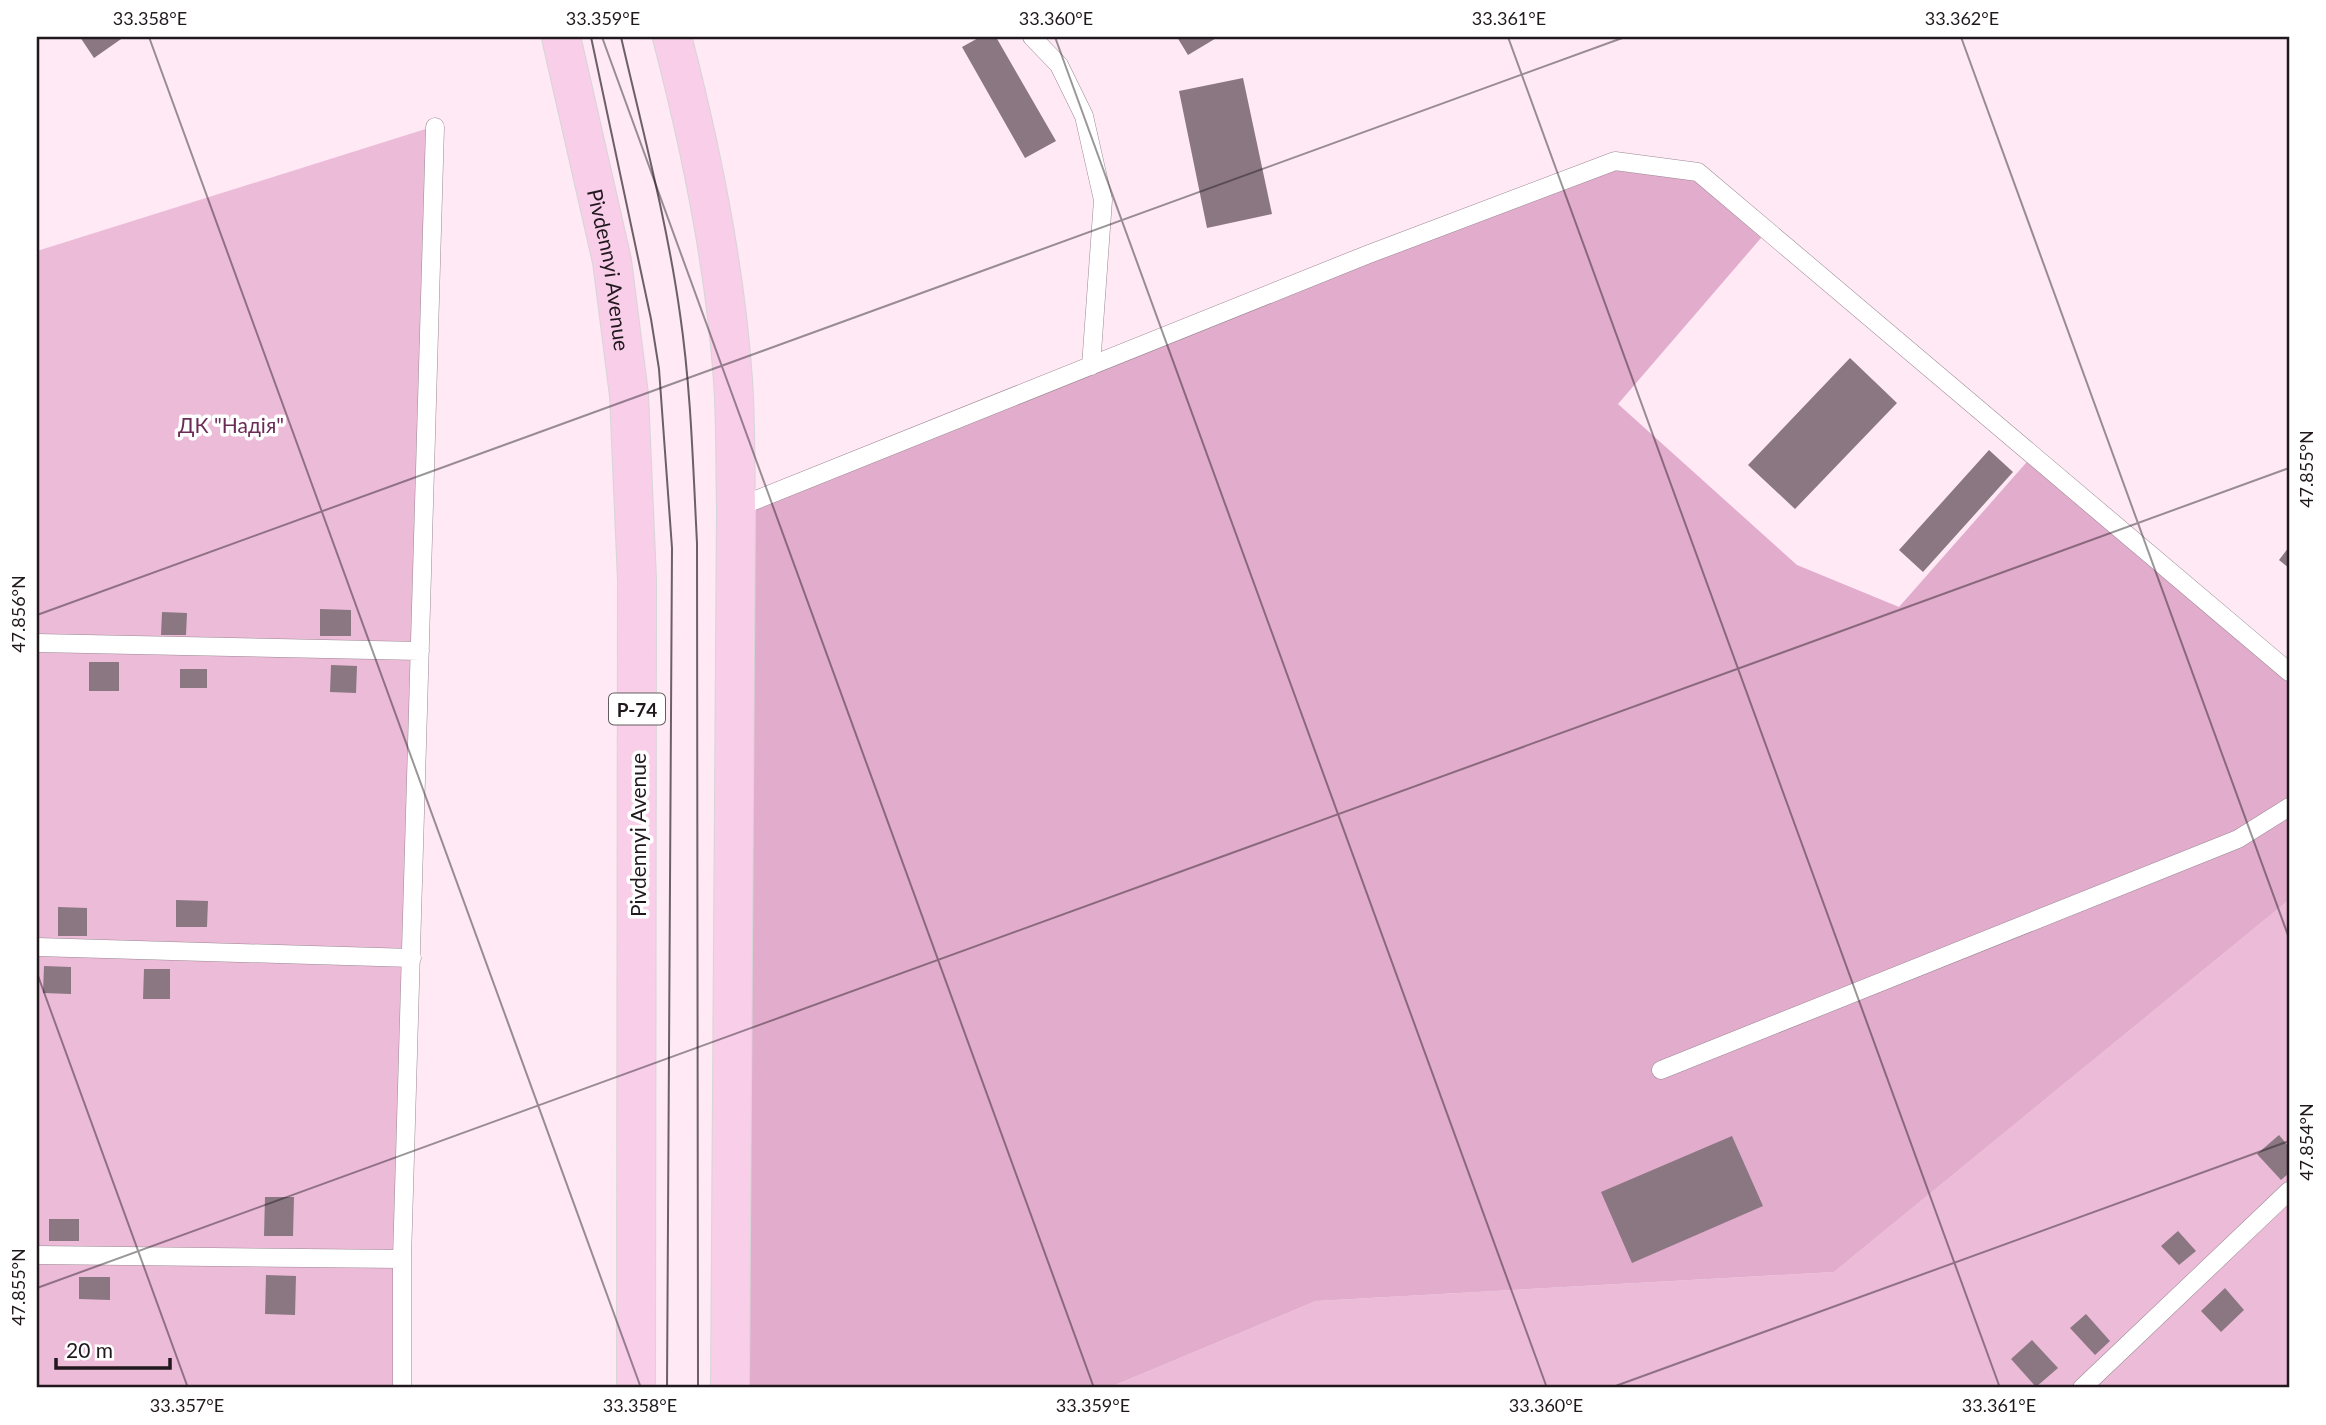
<svg xmlns="http://www.w3.org/2000/svg" width="2326" height="1425" font-family="Lato,sans-serif">
	<rect width="100%" height="100%" fill="#fee9f5"/>
	<path fill="#ecbbd8" d="M432,127L402,1388H37V251Z
		M2289,900V1388H1108L1316,1301L1834,1272Z"/>
	<path fill="#e2accc" d="M1615,161L1698,172L1767,231L1618,404L1797,565L1899,607L2033,455L2289,672V900L1834,1272L1316,1301L1108,1388H730L736,508Z"/>
	<path fill="#8a7782" d="M80,37H124L94,58Z
		M980,37H996L1056,141L1025,158L962,47Z
		M1177,37H1218L1188,55Z
		M1243,78L1272,214L1207,228L1179,91Z
		M1850,358L1897,403L1795,509L1748,465Z
		M1989,450L2013,472L1923,572L1899,550Z
		M2289,547V568L2279,560Z
		M320,609L351,610V636H320Z
		M162,612L187,613L186,635H161Z
		M89,662H119V691H89Z
		M331,665L357,666L356,693L330,692Z
		M180,669H207V688H180Z
		M176,900L208,901L207,927H176Z
		M58,907L87,908V936H58Z
		M44,966L71,967V994L43,993Z
		M144,969H170V999H143Z
		M2279,1135L2289,1147V1173L2281,1180L2257,1154Z
		M1732,1136L1763,1206L1632,1263L1601,1192Z
		M265,1197H294L293,1236H264Z
		M49,1219H79V1241H49Z
		M2178,1231L2196,1251L2179,1265L2161,1246Z
		M266,1275L296,1276L295,1315L265,1314Z
		M79,1277H110V1300L79,1299Z
		M2225,1288L2244,1310L2221,1332L2201,1311Z
		M2086,1314L2110,1341L2095,1355L2070,1328Z
		M2032,1340L2058,1368L2036,1387L2011,1359Z"/>
	<g fill="none" stroke-linecap="round" stroke-linejoin="round">
		<defs>
			<path id="lane" d="M1032,37L1059,65L1084,116L1103,200L1091,366
				M736,508L1369,254L1615,161L1698,172L2289,672
				M37,643L420,651
				M37,947L412,958
				M1661,1070L2238,839L2289,807
				M37,1255L402,1259
				M402,1388V1259L435,127
				M2082,1388L2289,1191"/>
			<g id="primary">
				<path id="s1" d="M561,37L612,261L629,395L637,580L636,1388"/>
				<path d="M672,37C701,148 725,265 733,380C736,422 735,466 736,508L730,1388"/>
			</g>
		</defs>
		<use href="#lane" stroke="#9b8893" stroke-width="19"/>
		<use href="#primary" stroke="#d7d5d6" stroke-width="40"/>
		<use href="#lane" stroke="#fff" stroke-width="18"/>
		<use href="#primary" stroke="#f8cee8" stroke-width="38"/>
		<path stroke="#6c5f67" stroke-width="2" d="M591,37L651,319L659,369L672,548L667,1388
			M621,37C642,128 667,221 680,314C691,389 693,466 697,543L698,1388"/>
	</g>
	<path fill="none" stroke="#20181d" stroke-width="2" stroke-opacity="0.45" d="M149,37L641,1388M602,37L1094,1388M1055,37L1547,1388M1508,37L2000,1388M1961,37L2289,938M37,615L1625,37M37,973L188,1388M37,1288L2289,468M1610,1388L2289,1141"/>
	<g text-anchor="middle" dominant-baseline="central" stroke-width="7" stroke-linejoin="round" paint-order="stroke">
		<rect fill="#fff" stroke="#635d61" stroke-width="2" x="609" y="693.5" width="56" height="31" rx="5"/>
		<g font-size="19" font-weight="bold" fill="#20181d">
			<text x="637" y="709">Р-74</text>
		</g>
		<g font-size="21" fill="#20181d" stroke="#fff">
			<text stroke="none"><textPath href="#s1" startOffset="238">Pivdennyi Avenue</textPath></text>
			<text transform="translate(637 835) rotate(-90)">Pivdennyi Avenue</text>
		</g>
		<g font-size="21" fill="#6a2b55" stroke="#fff">
			<text x="231" y="424">ДК "Надія"</text>
		</g>
	</g>
	<rect width="2326" height="1425" fill="none" stroke="#ffffff" stroke-width="77"/>
	<path d="M56 1358v10h114v-10" fill="none" stroke="#20181d" stroke-width="3.5"/>
	<text x="66" y="1358" font-size="21" fill="#20181d" stroke="#ffffff" stroke-width="5" paint-order="stroke">20 m</text>
	<rect x="38" y="38" width="2250" height="1348" fill="none" stroke="#20181d" stroke-width="2.5"/>
	<g font-size="18" text-anchor="middle" fill="#20181d">
		<text x="150" y="25">33.358°E</text>
		<text x="603" y="25">33.359°E</text>
		<text x="1056" y="25">33.360°E</text>
		<text x="1509" y="25">33.361°E</text>
		<text x="1962" y="25">33.362°E</text>
		<text transform="translate(2307 469) rotate(-90)" y="6">47.855°N</text>
		<text transform="translate(19 614) rotate(-90)" y="6">47.856°N</text>
		<text transform="translate(2307 1142) rotate(-90)" y="6">47.854°N</text>
		<text transform="translate(19 1287) rotate(-90)" y="6">47.855°N</text>
		<text x="187" y="1412">33.357°E</text>
		<text x="640" y="1412">33.358°E</text>
		<text x="1093" y="1412">33.359°E</text>
		<text x="1546" y="1412">33.360°E</text>
		<text x="1999" y="1412">33.361°E</text>
	</g>
</svg>
